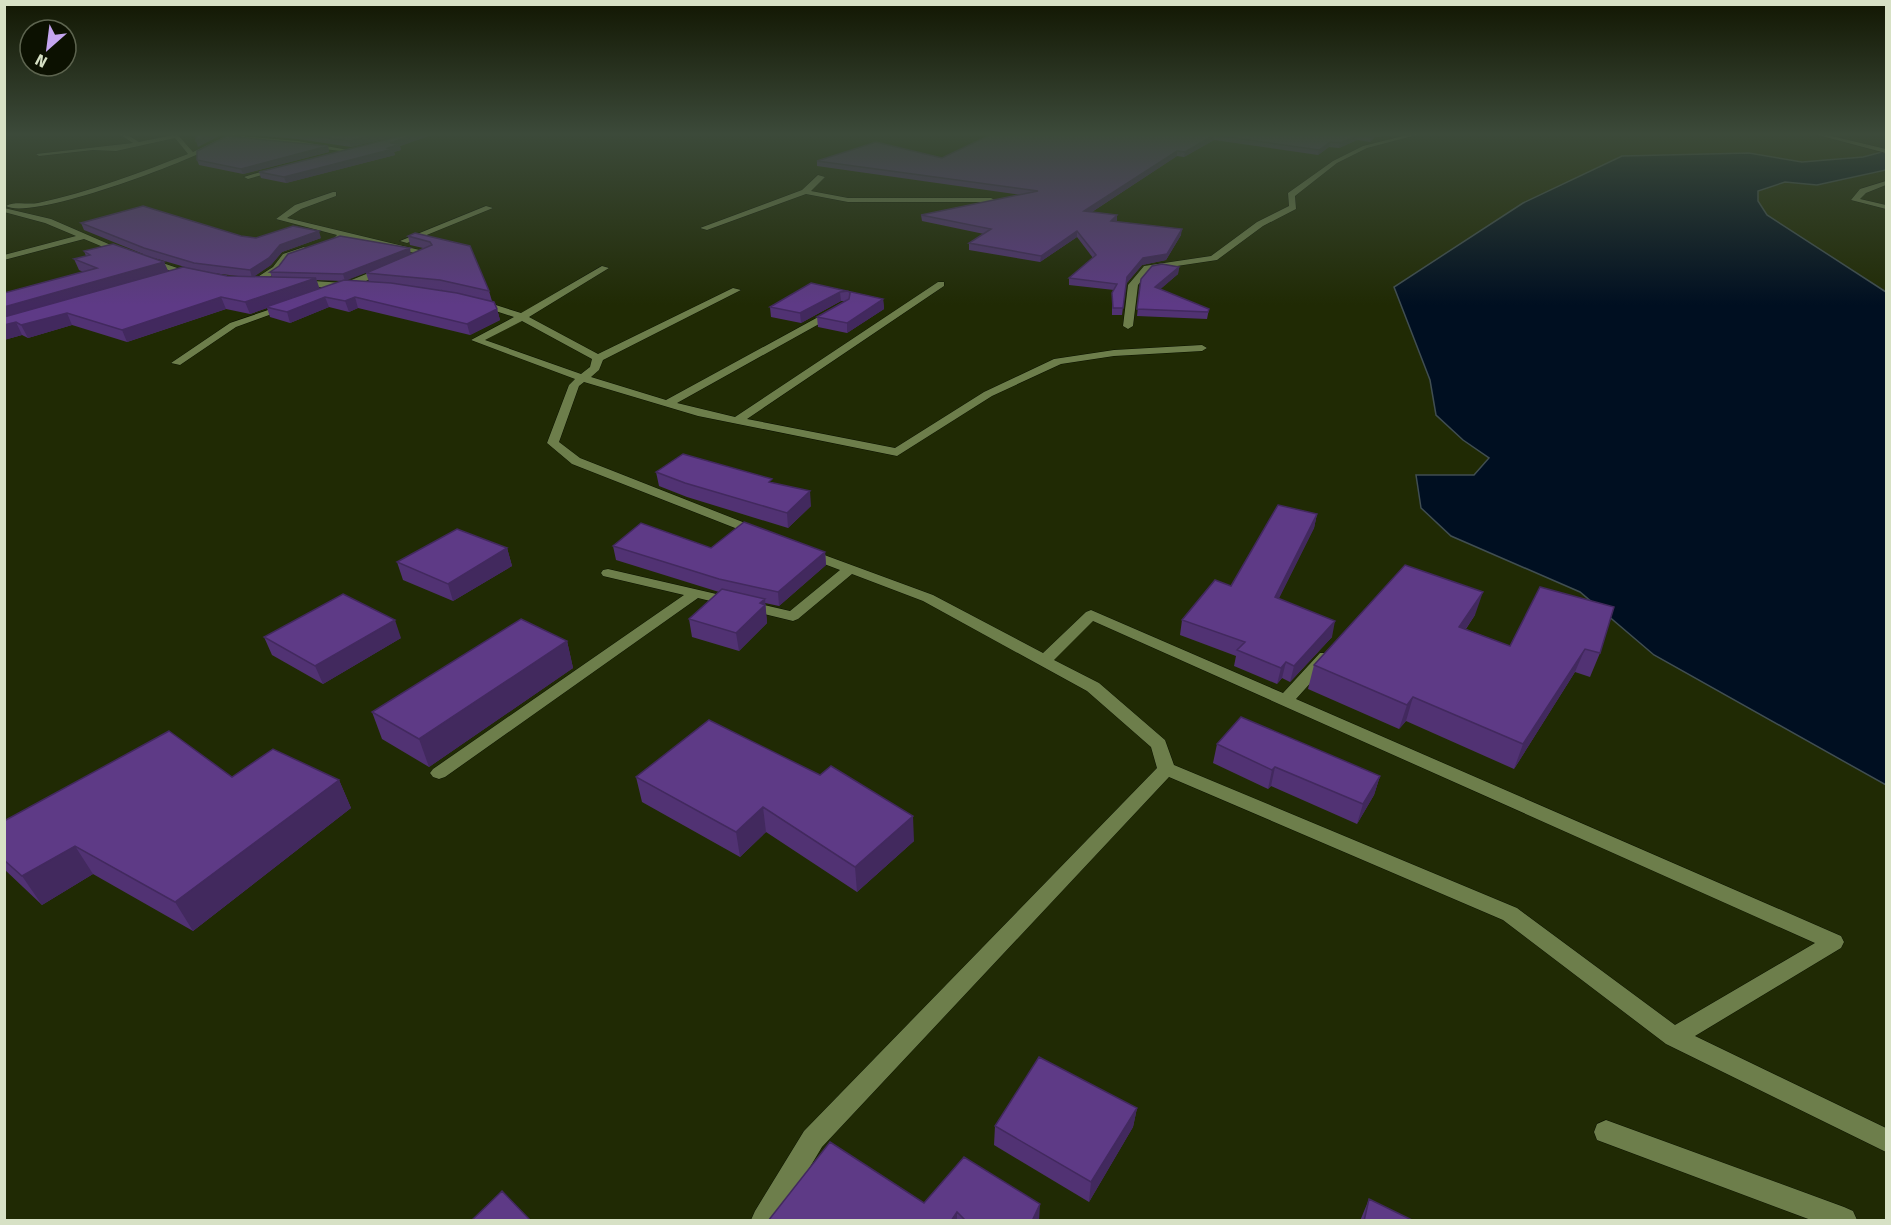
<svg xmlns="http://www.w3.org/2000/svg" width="1891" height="1225" font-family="'Fira Sans',sans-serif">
	<rect width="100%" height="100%" fill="#202a04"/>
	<path fill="#000f21" stroke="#404e52" stroke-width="1.5" d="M1882,152L1886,153V170L1817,185L1785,182L1758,191V201L1767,215L1886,292V785L1654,655L1580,592L1451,536L1421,508L1416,475H1474L1489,458L1463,440L1436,415L1430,380L1394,287L1523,203L1622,156L1749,153L1802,162L1863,157Z"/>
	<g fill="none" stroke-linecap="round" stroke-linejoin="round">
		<defs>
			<path id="minor" d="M119,134H126L139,142L177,134L193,152L230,134H237C210,155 32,222 6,206C15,201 28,205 38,203C89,192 139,173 188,154L175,138L116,151L93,150L39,156L36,154L133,143Z
				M1411,134H1420L1367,148L1337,163L1295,196L1296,209L1263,226L1217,260L1150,270L1138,285L1133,326L1128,329L1123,326L1128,285L1144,266L1211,256L1257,222L1289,206L1288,193L1333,161L1363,146Z
				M1814,134H1823L1886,149V153Z
				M241,136L298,141L354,151L339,156L336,154L341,151L239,139Z
				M277,167L279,170L248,179L244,177Z
				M818,175L825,177L811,191L848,198H991L995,200L991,202H848L806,194L707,230L700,228L802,190Z
				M1886,181V185L1866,193L1860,199L1886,205V209L1851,200L1860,189Z
				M333,192H336V196L301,209L287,218L432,253L420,259L416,256L419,254L347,238L338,240L334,238L337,235L276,219L295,205Z
				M486,206L493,208L407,243L400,241Z
				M4,208L51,219L127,252L120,254L84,239L4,260V255L76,236L45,223L4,212Z
				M304,247L308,250L307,252L289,258L279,271L256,285L248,283L273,267L283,254Z
				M145,259H151L198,275L191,277L145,263Z
				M602,266L609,268L529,317L598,354L733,288L741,290L603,360L599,370L591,377L666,400L831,310H837V314L677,403L735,417L938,282H944V286L747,419L895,448L984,392L1054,359L1114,350L1202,345L1207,348L1202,351L1114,356L1061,364L992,396L897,456L698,416L584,382L579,386L559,442L580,458L763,530L765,533L758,537L572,464L547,443L569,385L575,379L471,340L514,317L474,304V300H480L521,313ZM522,321L592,359L590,367L581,374L485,340Z
				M381,268L388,270L352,288L340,291L335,288L298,286L293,283L298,280L344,283Z
				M283,305L291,307L236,327L180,365L171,363L230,323Z
				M808,549L933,595L1043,653L1086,612L1091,610L1283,693L1320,653H1332L1334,656L1332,659L1296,699L1841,936L1844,942L1841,948L1695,1036L1886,1128V1152L1666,1044L1503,920L1169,777L822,1147L778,1220H751L755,1211L804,1131L1157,768L1151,747L1087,691L923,601L852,574L798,619L793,621L698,598L445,777L439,779L433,777L430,773L433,769L684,595L603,576L601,573L603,570L608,569L790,611L840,570L803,556L801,553ZM1093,621L1815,943L1675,1025L1517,908L1174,765L1165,740L1099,683L1054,660Z
				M1606,1120L1844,1207L1853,1211L1857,1220H1811L1597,1140L1594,1132L1597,1124Z"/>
		</defs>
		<use href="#minor" stroke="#0b1200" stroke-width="1"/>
		<use href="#minor" fill="#6d7e4b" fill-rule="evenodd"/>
	</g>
	<path fill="#513273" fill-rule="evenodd" d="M239,134H405L351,147L298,139Z
		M408,134H434L400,146L401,150L394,152L395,155L286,183L261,178L259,172Z
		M992,134H1404L1375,137L1370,142L1357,140L1339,148L1329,147L1318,155L1214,140L1184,157L1177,156L1092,212L1117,215L1116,222L1181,235L1166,260L1142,265L1126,284L1122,315H1112V293L1114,290L1069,285V278L1093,258L1077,237L1040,262L969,250V243L984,234L922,221L921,215L1021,195L817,166V161L942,158Z
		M328,146L329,152L243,174L199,165L197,160Z
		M81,223L256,238H321L282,252L271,265L254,276L272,277L270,272L411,254L423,248L410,245L408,236L470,246L489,291L492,301L497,309L500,320L470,335L358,308L349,312L329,307L290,323L270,317L267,308L250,314L226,309L127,342L72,325L28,338L22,335L4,340V293L83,272L79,270L74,259L86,256L84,251L143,254L84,230ZM154,258L185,267L168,271L164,262ZM381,267L366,273L369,282L346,280ZM212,273L238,276H227ZM316,280L342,281L319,289ZM422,287L442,290L455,292Z
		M1179,267L1178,274L1160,289L1209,309L1207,319L1137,316L1141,279Z
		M811,283L883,299L884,309L847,333L818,327L817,317L846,301H841L801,323L771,317L770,307Z
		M656,472L772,483L811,506L788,528L687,497L659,486Z
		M1317,514L1314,528L1279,598L1332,637L1290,682L1282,678L1277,684L1234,666L1236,656L1180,635L1182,620L1231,586Z
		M613,546L711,548L825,552L826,565L779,606L765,603L767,623L739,651L692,637L689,619L719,592L616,560Z
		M507,548L512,566L453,601L403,580L397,562Z
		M1540,587L1600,653L1590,677L1575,672L1514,769L1406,721L1399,729L1308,689L1314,665L1475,615L1466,629L1510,646Z
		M264,637L401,638L323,684L272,655Z
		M567,641L573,668L429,767L382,739L372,712Z
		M1217,744L1380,776L1374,795L1357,824L1271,786L1268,789L1213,763Z
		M820,775L914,841L857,892L766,832L740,857L642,802L636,777Z
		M232,777L339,780L351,808L193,931L93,874L42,905L4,869V821Z
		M1137,1108L1133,1127L1089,1202L994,1145L995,1126Z
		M1369,1199L1414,1221H1360Z
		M924,1203L1039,1221H768Z"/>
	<path fill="#42295e" d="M209,134H223L198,147L196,141Z
		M379,134H405L351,147L349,141Z
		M416,134H434L400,146L401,150L394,152L395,155L286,183L284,177Z
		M1374,134H1404L1375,137L1370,142L1371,137Z
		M1214,135V140L1184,157L1185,152Z
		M1358,135L1357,140L1339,148L1340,143Z
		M1330,142L1329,147L1318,155L1319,150Z
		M328,146L329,152L243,174L241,169Z
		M1177,151V156L1084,217V211Z
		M1117,215V221L1110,227L1111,221Z
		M1182,229L1181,235L1166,260L1142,265L1126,284L1122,315L1127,277L1143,258Z
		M319,231L321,238L282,252L271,265L252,278L250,270L280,245Z
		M1077,231V237L1040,262L1041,256Z
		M410,248L411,255L345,281L343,274Z
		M164,262L169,273L4,321V307Z
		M1179,267L1178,274L1155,294V287Z
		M316,278L320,290L266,307L267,308L250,314L245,302Z
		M840,292L841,301L801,323L800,313Z
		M221,297L226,309L127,342L122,330Z
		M325,297L329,307L290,323L287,312Z
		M355,297L358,308L349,312L345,301Z
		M883,299L884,309L847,333V323Z
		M497,309L500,320L470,335L467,324Z
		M67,313L72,325L28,338L21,325Z
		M16,322L22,335L4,340V325Z
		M810,491L811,506L788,528L787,513Z
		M1317,514L1314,528L1272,612L1275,597Z
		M507,548L512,566L453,601L448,584Z
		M825,552L826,565L779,606L778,592Z
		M1483,592L1475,615L1451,650L1459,627Z
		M765,599L767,623L739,651L736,633L760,603Z
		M395,620L401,638L323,684L315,666Z
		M1335,621L1332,637L1290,682L1294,666Z
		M567,641L573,668L429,767L419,739Z
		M1585,649L1575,672L1514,769L1523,744Z
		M1286,662L1282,678L1277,684L1281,668Z
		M1413,697L1406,721L1399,729L1407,705Z
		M1275,767L1271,786L1268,789L1272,770Z
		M1380,776L1374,795L1357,824L1363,804Z
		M339,780L351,808L193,931L175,902Z
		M763,807L766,832L740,857L736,832Z
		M913,816L914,841L857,892L855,867Z
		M75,846L93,874L42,905L22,876Z
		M1137,1108L1133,1127L1089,1202L1091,1182Z
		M1040,1204L1039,1221H1032Z
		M957,1212V1221H951Z"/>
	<path fill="#5e3a86" stroke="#42295e" stroke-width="1.5" d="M196,134H209L196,141Z
		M300,134H379L349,141Z
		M408,134H416L390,143L399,144L388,148L393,149L284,177L259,172Z
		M992,134H1374L1371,137L1358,135L1340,143L1330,142L1319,150L1214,135L1185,152L1177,151L1084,211L1117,215L1111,221L1182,229L1167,254L1143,258L1127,277L1123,308H1113L1112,293L1117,284L1069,278L1096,255L1077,231L1041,256L969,243L991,229L921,215L1038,191L817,161L876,142L942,158Z
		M227,136L328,146L241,169L197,160V151Z
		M143,206L241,236L256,238L293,226L319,231L280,245L269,258L250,270L194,263L144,248L81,223Z
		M415,233L470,246L489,291L440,280L366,273L432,245L430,242L408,236Z
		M340,236L410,248L343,274L270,272L279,266L288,254Z
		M113,244L164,262L4,307V293L97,268L74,259L90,255L84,251Z
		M1162,264L1179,267L1155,287L1209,309L1208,312L1137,309L1141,279L1152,266Z
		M183,267L227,276L316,278L245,302L221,297L122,330L67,313L21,325L16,322L4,325V317Z
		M344,280L391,283L457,293L494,302L497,309L467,324L355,297L345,301L325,297L287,312L266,307Z
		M811,283L883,299L847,323L817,317L849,299L850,293L848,291L840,292L800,313L770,307Z
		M683,454L772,479L769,482L810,491L787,513L685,483L656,472Z
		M1278,505L1317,514L1275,597L1335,621L1294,666L1286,662L1281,668L1237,650L1245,642L1182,620L1215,580L1231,586Z
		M744,522L825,552L778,592L719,579L613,546L641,523L711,548Z
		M457,529L507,548L448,584L397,562Z
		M1405,565L1483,592L1459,627L1510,646L1540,587L1614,607L1600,653L1585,649L1523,744L1413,697L1407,705L1314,665Z
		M722,589L765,599L760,603L765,605L736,633L689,619Z
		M343,594L395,620L315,666L264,637Z
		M521,619L567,641L419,739L372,712Z
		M1241,717L1380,776L1363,804L1275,767L1272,770L1217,744Z
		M709,720L820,775L831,766L913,816L855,867L763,807L736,832L636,777Z
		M169,731L232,777L273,749L339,780L175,902L75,846L22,876L4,860V821Z
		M1039,1057L1137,1108L1091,1182L995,1126Z
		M830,1142L924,1203L964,1157L1040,1204L1032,1221H966L957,1212L951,1221H768Z
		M502,1191L531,1221H471Z
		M1369,1199L1414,1221H1364Z"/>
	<linearGradient id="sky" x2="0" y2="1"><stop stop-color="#121702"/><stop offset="0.44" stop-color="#3c4a3a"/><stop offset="1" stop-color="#3c4a3a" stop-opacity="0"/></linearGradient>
	<rect width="1891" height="305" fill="url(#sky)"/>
	<rect width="1891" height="1225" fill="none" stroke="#d7e1c5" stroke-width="12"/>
	<g transform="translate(48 48) rotate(208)"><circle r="28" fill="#0c1101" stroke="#5d644f" stroke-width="1.5"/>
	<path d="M0-4.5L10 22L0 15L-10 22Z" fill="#c5a6f0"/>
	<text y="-9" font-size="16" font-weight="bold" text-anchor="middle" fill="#d7e1c5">N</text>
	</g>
</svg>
